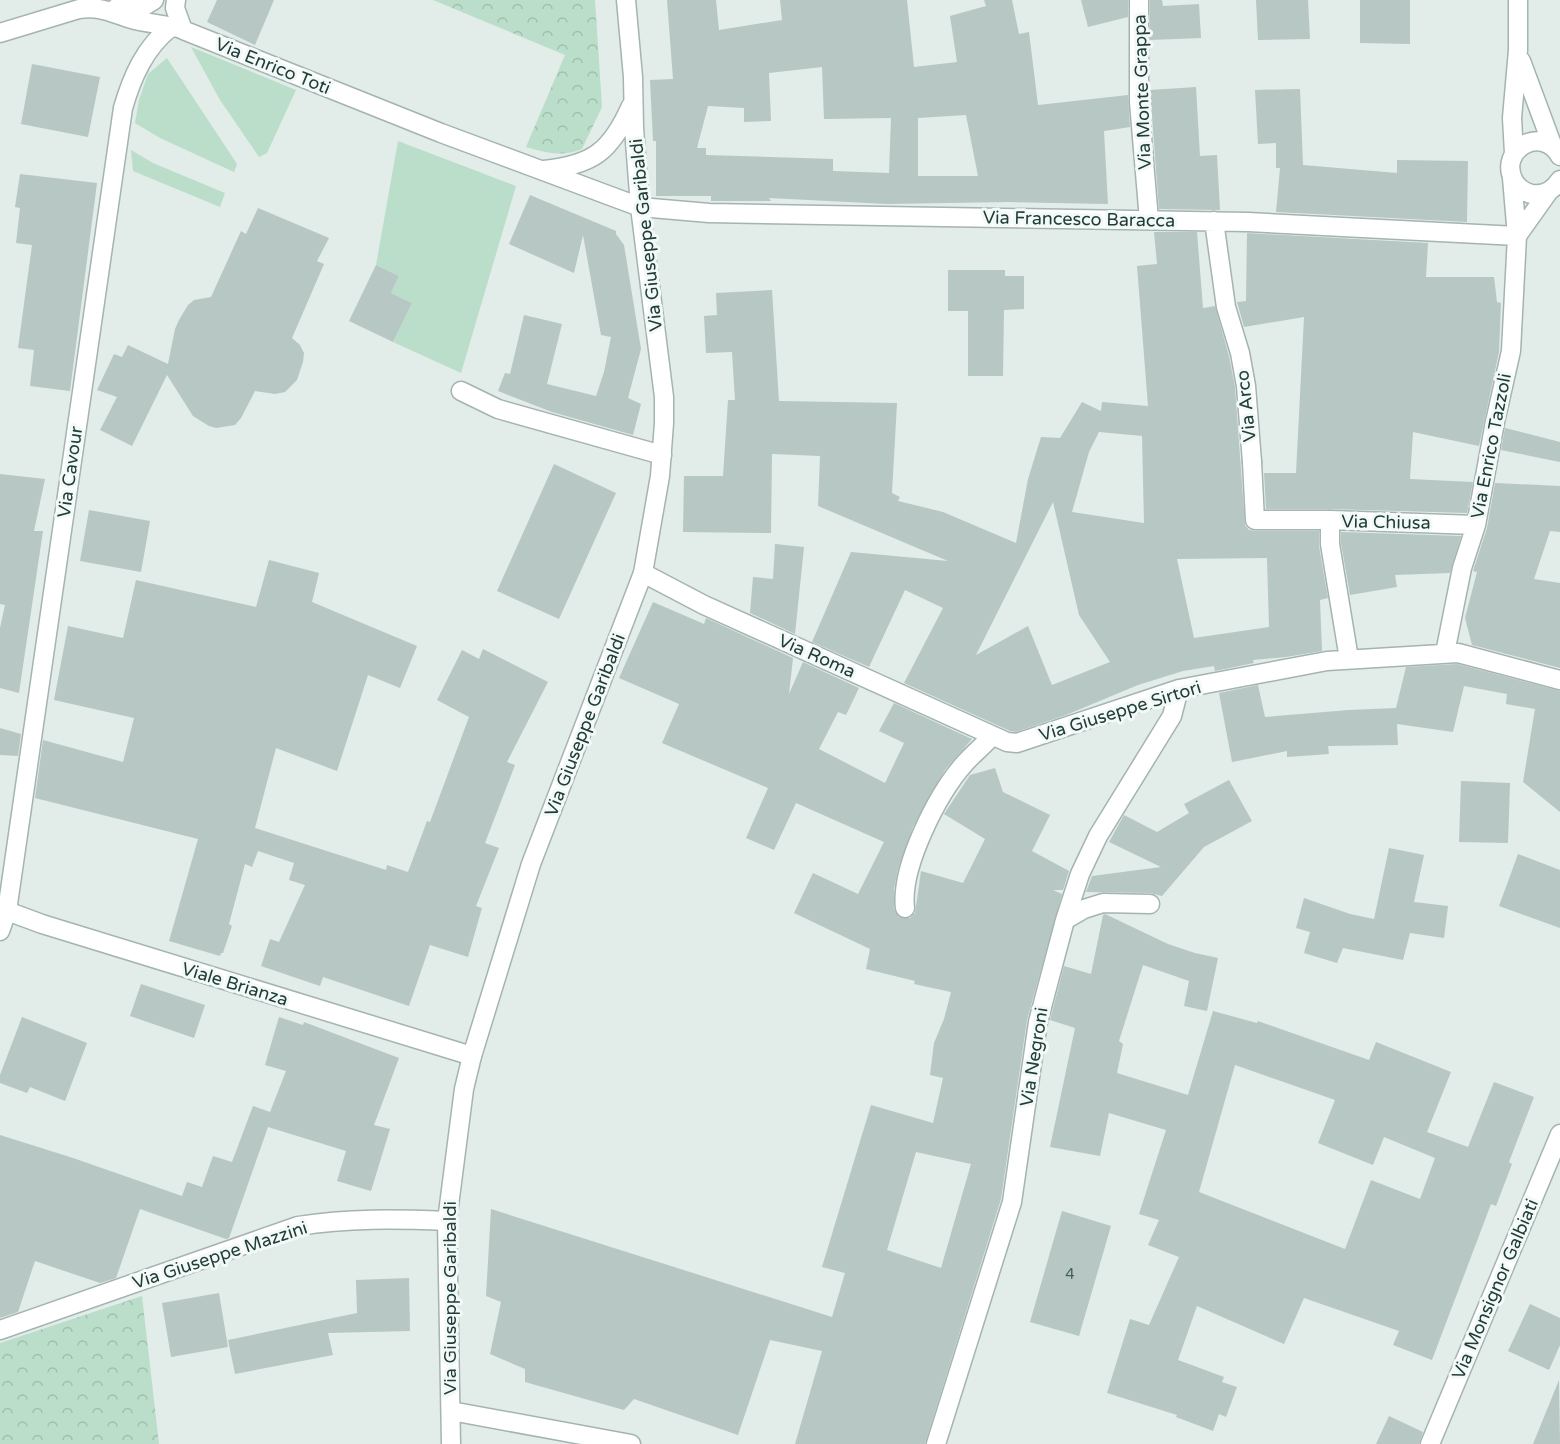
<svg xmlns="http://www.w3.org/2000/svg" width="1560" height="1444" font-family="'Varela Round',sans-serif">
	<defs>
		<pattern id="park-crowns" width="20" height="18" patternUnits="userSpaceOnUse" patternTransform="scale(1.5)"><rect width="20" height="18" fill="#badec9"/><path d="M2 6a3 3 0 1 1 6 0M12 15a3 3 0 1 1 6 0" fill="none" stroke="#a0bfad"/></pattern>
	</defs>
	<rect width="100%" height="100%" fill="#e2ece9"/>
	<path fill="#badec9" d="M191,47L296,90L267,153L259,157L220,100Z
		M167,58L237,164L234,172L160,138L135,123L139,100L148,74Z
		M398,141L516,186L461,373L393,342L412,303L391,293L399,276L376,265Z
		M131,150L153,163L225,193L220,207L133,171Z"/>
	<path fill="url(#park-crowns)" d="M433,0H595L602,107L582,149C563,157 545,153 526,147L565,55Z
		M142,1296L159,1444H0V1343Z"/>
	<path fill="#b7c7c3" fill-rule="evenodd" d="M217,0H274L255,45L207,22Z
		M667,0H716L719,30L782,20L780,0H907L914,67L957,62L950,16L986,6L984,0H1012L1019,34L1029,32L1038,105L1128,95L1130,127L1104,131L1108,204L1008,202L887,204L769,198L771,201H711V196H656V141H653L650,80L673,79ZM822,67L824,119L891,118L889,173L833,171V159L706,155V148H697L708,106L744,108V122L771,121L769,73ZM966,115L978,176H918V118Z
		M1081,0H1128V17L1088,27Z
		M1150,0H1162L1163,6L1199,4L1201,38L1150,40Z
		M1256,0H1308L1310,39L1258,40Z
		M1360,0H1410V44L1360,43Z
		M32,64L100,77L88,137L21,124Z
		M1196,87L1200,156L1217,155L1220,210L1159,209L1150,90Z
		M1300,89L1303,165L1397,173V160L1468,161L1467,222L1276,212L1280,168H1276V143L1258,144L1255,90Z
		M20,174L97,183L70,391L30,386L34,350L18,348L32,245L16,243L20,208L15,207Z
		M530,195L616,231V234L624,245L641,349L628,398L641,404L633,435L552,412L498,391L505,373L510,374L524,315L562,324L547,384L596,396L604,372L611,337L601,335L583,235L574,273L509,244Z
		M258,208L329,238L317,261L324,264L292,338L300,345L304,353L303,362L297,380L285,392L275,394L255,391L241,418L235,425L216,428L209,426L193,416L167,375L132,446L100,430L117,397L97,390L114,354L122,357L128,345L168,364L175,329L179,320L188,305L194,300L211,297L241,231L246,234Z
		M1154,232H1197L1203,308L1215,306L1229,356L1235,387L1245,525L1249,530L1255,531H1319V546L1328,598L1320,600L1322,651L1286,657L1253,660L1254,663L1215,671L1214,666L1183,671L1138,685L1066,715L1016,732L1010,731L904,683L943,608L905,590L869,667L812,642L851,552L948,561L818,506L820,456L772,454L771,533L683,532L684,476H723L728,400H735L732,352L706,353L704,316L717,315L716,293L772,290L779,401L897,403L892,493L900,497L898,501L943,512L1016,543L1028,479L1041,437L1060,438L1082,402L1101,411L1102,402L1148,406L1137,266L1157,264ZM1099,432L1142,436L1144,523L1072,512L1089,452ZM1053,502L1079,615L1110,662L1052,685L1028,626L976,655ZM1267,558L1269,627L1194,638L1177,559Z
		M1247,233L1428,243L1426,277H1494L1497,302L1501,303L1499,352L1479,446L1413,432L1410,479L1473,482L1467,513L1330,509H1266L1264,473H1296L1304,317L1244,327L1237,302L1246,301Z
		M376,265L399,276L391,293L412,303L393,342L349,321Z
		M948,270H1005V276H1024V309L1004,310L1003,376H968V311H948Z
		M1505,428L1560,442V462L1501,450Z
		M554,464L616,493L559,619L497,591Z
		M0,474L45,479L34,531H43L19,693L0,688V628L5,605L0,604Z
		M1495,483L1560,486V532L1550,531L1534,579L1560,583V668L1472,645L1465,618L1477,572L1473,571L1487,528Z
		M89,510L150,521L141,572L80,561Z
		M1341,532L1461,536L1450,573L1395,575L1397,587L1350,595L1341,543Z
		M775,544L804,547L795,634L750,613L753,577L773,579Z
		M269,560L319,573L312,602L417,646L400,688L368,675L337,771L276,748L255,828L386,870L387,865L408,872L427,821L430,822L469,717L437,700L462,650L479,659L483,649L548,682L507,762L515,765L485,843L499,848L476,906L482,908L468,957L430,945L409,1006L323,977L320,986L261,966L270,939L279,942L305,885L289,880L294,863L258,851L252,867L245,864L229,924L232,926L223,953H221L220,956L169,941L198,839L35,798L43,740L123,762L134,718L54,700L68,626L123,638L136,580L256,607Z
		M653,602L704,624L706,618L793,658L789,694L803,662L859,688L846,715L838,712L819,749L885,783L904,743L879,731L894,703L972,739L945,770L913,827L898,869L894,889V909L899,917L910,918L915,913L921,871L963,883L985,839L944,814L970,775L995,768L1003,792L1050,815L1032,851L1069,871L1063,890H1053L1062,894L1027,1020L1001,1199L925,1444H795L822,1351L770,1340L738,1435L634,1399L624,1410L525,1382V1369L490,1354L501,1302L486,1296L491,1209L832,1317L845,1273L822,1267L871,1105L933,1123L943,1078L930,1075L934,1043L944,1019L951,992L914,984L915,981L866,969L870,949L794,913L813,873L858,894L884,842L796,803L774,850L746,838L768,788L662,743L679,704L619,678ZM916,1152L971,1164L941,1268L887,1250Z
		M1457,664L1560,691V812L1523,782L1535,709L1506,704L1507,694L1464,686L1453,732L1397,724L1398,745L1328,746L1329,754L1287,757V751L1232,762L1219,693L1258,685L1265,717L1349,710L1396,708L1406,667Z
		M0,728L21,734L18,756L0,755Z
		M1229,780L1252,821L1204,847L1162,896L1150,893L1086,892L1092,876L1161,867L1109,842L1124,815L1157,832L1189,813L1184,804Z
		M1461,781L1510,783L1508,843L1459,842Z
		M1389,848L1424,855L1414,902L1448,906L1444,938L1410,933L1403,960L1343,948L1337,963L1304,953L1310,932L1296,928L1304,898L1350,914L1374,919Z
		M1518,854L1560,870V928L1499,906Z
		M1105,914L1168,944L1195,953L1218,958L1207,1011L1184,1006L1189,981L1143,965L1119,1041L1123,1044L1117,1073L1188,1095L1213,1011L1257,1023L1258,1021L1369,1060L1376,1042L1451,1072L1427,1132L1468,1147L1494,1082L1534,1097L1509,1162L1512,1164L1496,1206L1491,1204L1432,1360L1393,1345L1399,1331L1304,1298L1284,1344L1197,1306L1178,1360L1224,1377L1222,1382L1237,1387L1226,1417L1219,1414L1213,1431L1176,1417L1177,1415L1107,1393L1130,1319L1149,1325L1179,1257L1148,1245L1159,1220L1139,1214L1166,1130L1109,1113L1100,1156L1050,1147L1075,1028L1050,1020L1064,966L1091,974L1103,915ZM1235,1065L1335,1100L1318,1143L1373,1165L1384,1137L1435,1158L1420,1199L1371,1180L1345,1249L1199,1192Z
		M141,984L205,1005L194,1038L130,1016Z
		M22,1017L87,1043L65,1101L30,1087L27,1093L0,1083V1075Z
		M279,1017L303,1025L304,1022L399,1058L374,1125L390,1129L371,1191L337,1181L346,1151L268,1127L229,1238L226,1239L140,1209L116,1278L100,1283L35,1261L18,1312L0,1318V1135L73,1158L182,1196L187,1182L202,1187L213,1156L232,1162L253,1106L270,1112L286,1071L265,1065Z
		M1062,1211L1111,1226L1079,1336L1030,1322Z
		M409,1278L410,1331L328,1333L333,1355L235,1374L228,1340L357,1313L356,1280Z
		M219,1293L228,1347L171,1357L162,1303Z
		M1530,1304L1560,1318V1345L1549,1370L1508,1351Z
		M1559,1380L1560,1444H1533Z
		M1389,1416L1423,1432L1419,1444H1376Z"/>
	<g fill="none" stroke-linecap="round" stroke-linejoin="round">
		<defs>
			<path id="pedestrian" d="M461,391L498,409L662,455
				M1252,462L1255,520H1330"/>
			<path id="minor" d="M1139,0V102L1149,220
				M116,8H141L154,0
				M0,33L79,9C105,6 112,14 135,20C149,23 163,25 178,28
				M1521,61L1553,147
				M1514,153L1512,118L1518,50V0
				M1560,156C1542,124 1497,150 1514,181C1517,187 1525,193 1532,194C1544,196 1554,189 1560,180
				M640,207L709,213L1248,222L1517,236
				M1214,221L1226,307L1240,353L1246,386L1252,462
				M1517,236L1549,191
				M643,573L704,605L1007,742L1017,743L1179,689L1327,661L1458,653L1560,680
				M1445,653L1462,568L1476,525L1495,422L1511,351L1517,236L1512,178
				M1349,659L1330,544V520L1476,525
				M0,906L7,911L42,924L472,1056
				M905,908C900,867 938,793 965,763C973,754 983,746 991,737
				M1065,920L1084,909L1103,903L1150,904
				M0,931L7,911L123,108C132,77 145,47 171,27
				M0,1330L298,1226C348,1218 396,1219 447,1221
				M936,1444L1012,1202L1038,1022L1065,920L1080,874L1098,836L1172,716L1179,689
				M1430,1444L1560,1134"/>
			<path id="tertiary" d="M176,0L175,8L183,30L441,133L640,207
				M544,170C593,165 611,151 631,106
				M451,1411L631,1444
				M451,1444L447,1221L464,1089L472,1056L531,864L643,573L660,476L664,423V397L640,207L634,128L633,77L626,0"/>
		</defs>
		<use href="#pedestrian" stroke="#a4b4b1" stroke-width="21"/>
		<use href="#minor" stroke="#a4b4b1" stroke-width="21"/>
		<use href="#tertiary" stroke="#a4b4b1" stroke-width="21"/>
		<use href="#pedestrian" stroke="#fff" stroke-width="18"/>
		<use href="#minor" stroke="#fff" stroke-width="18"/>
		<use href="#tertiary" stroke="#fff" stroke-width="18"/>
	</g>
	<g text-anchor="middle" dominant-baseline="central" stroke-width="6" stroke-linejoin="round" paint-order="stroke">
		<g font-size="15" fill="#46605c">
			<text x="1070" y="1274">4</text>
		</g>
		<g font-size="18" fill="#213d3a" stroke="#f2f9f6">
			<text transform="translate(273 66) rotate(22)">Via Enrico Toti</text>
			<text transform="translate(1142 92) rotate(-92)">Via Monte Grappa</text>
			<text transform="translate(1079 219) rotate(1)">Via Francesco Baracca</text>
			<text transform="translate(646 235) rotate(-96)">Via Giuseppe Garibaldi</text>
			<text transform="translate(1246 406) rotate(-96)">Via Arco</text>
			<text transform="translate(1491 446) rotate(-79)">Via Enrico Tazzoli</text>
			<text transform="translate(70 472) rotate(-82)">Via Cavour</text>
			<text transform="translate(1386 522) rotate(1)">Via Chiusa</text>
			<text transform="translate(817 656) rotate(24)">Via Roma</text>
			<text transform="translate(1120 711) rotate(-17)">Via Giuseppe Sirtori</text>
			<text transform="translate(585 725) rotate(-69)">Via Giuseppe Garibaldi</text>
			<text transform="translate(235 984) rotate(17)">Viale Brianza</text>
			<text transform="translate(1034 1057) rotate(-81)">Via Negroni</text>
			<text transform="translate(220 1255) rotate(-18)">Via Giuseppe Mazzini</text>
			<text transform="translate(1495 1289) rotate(-67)">Via Monsignor Galbiati</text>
			<text transform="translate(450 1298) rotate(-90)">Via Giuseppe Garibaldi</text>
		</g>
	</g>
</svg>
